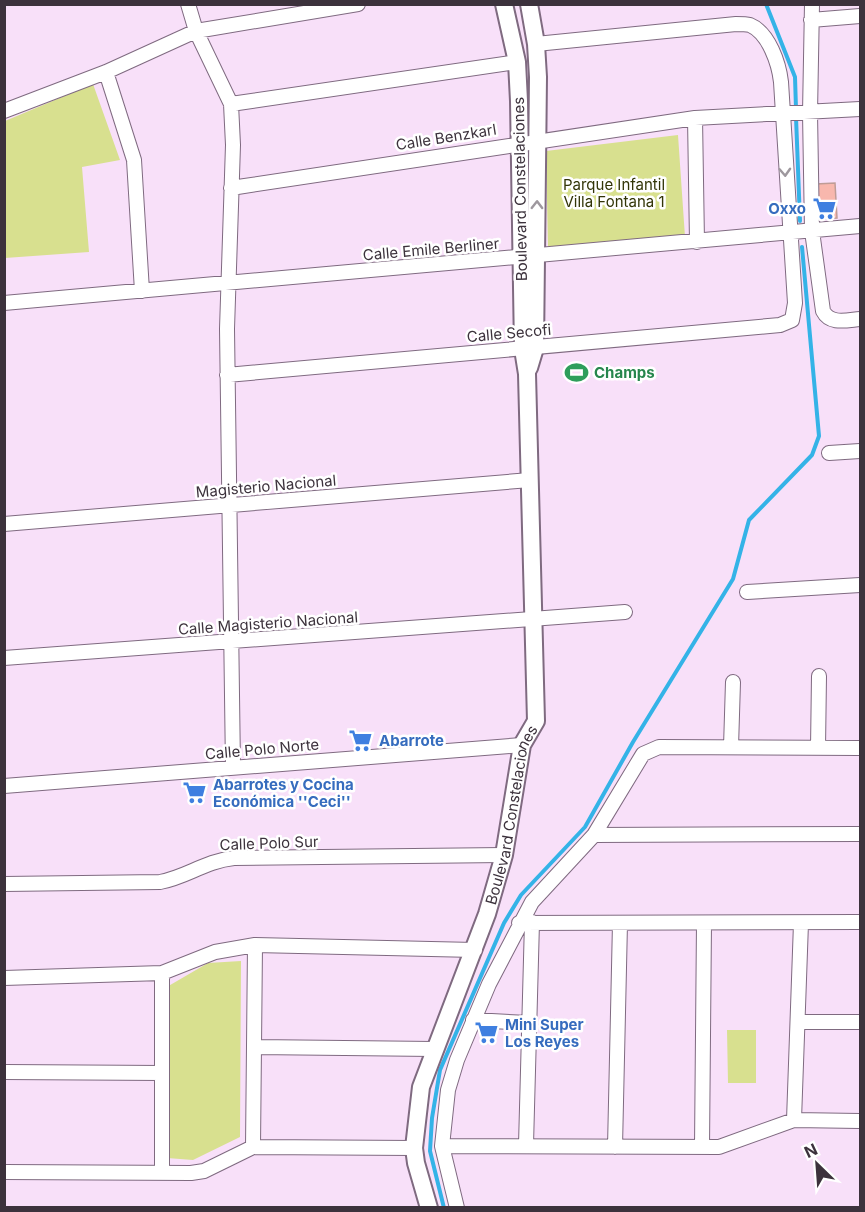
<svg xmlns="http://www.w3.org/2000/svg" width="865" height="1212" font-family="Inter,sans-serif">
	<rect width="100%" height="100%" fill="#f8e0f9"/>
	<path fill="#d8e08f" d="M93,84L120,160L82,167L89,252L5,258V121Z
		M678,135L685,237L548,249L546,151Z
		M241,961L240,1137L193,1160L167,1158L165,988L208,963Z
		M727,1030H756V1083H728Z"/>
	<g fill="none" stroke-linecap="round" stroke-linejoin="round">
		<path stroke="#34b3e7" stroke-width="4" d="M766,4L795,77L796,109
			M796,117L800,221
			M444,1208L430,1151L432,1118L440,1070L504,923L521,895L585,827L633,742L733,579L749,520L812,455L819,436L802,247"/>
	</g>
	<path fill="#f8b7ad" stroke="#bf9c96" stroke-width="1.5" d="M835,183L837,218L817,219L816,184Z"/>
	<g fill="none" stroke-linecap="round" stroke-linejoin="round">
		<defs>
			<path id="minor" d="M188,4L196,31L231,104L233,145L227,329L233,768
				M812,4L810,113L812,231L823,311C830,325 847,320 860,319
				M811,20L860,16
				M106,72L134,160L142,291
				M231,104L517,62
				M4,111L106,72L196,31L358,4
				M695,118L697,242
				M231,188L695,118L860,109
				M4,303L860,226
				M227,375L780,325L792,320L795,303L781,82C779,64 769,33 750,25C746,24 740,24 736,24L536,44
				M829,453L860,451
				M4,524L530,480
				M747,592L860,585
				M4,658L625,612
				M731,747L733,682
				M818,748L819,676
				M4,786L522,745
				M594,835L860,834
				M4,884L160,882C187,877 205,861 234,858L504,855
				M519,923L860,922
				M162,973V1173
				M4,978L162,973L215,952L255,945L475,950
				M473,1020L528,1023
				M798,1022H860
				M255,1047L434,1049
				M4,1072L162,1073
				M794,1120L801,923
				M526,1145L532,922
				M442,1146L719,1147L794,1120L860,1121
				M253,1147L255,945
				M615,1147L620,923
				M702,1147L704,923
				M4,1172L191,1173L204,1171L253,1147L414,1148
				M457,1208L442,1146L448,1090L457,1060L489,984L532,902L594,835L643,754L659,747L860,748"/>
			<g id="tertiary">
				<path d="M529,4L536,44L538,77L535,348L529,368"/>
				<path id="s1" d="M429,1208L416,1163L414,1148L421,1087L487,914L504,855L522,745L536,721L527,374L523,349L519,101L517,62L504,4"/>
			</g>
		</defs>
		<use href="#minor" stroke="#7f6a80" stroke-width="16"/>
		<use href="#tertiary" stroke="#7f6a80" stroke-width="20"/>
		<use href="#minor" stroke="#fff" stroke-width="14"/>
		<use href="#tertiary" stroke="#fff" stroke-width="16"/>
	</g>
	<defs><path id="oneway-chevron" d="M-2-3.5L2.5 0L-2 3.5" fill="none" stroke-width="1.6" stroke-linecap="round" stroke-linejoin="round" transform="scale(1.5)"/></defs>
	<g stroke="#9e989e">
		<use href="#oneway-chevron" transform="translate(785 172) rotate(87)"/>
		<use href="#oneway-chevron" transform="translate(537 205) rotate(-89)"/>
	</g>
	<defs>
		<symbol id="supermarket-bare" viewBox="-9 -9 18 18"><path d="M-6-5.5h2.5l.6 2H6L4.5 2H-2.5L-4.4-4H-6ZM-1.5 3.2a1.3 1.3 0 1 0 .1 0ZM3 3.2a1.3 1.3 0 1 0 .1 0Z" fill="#3f7fe0" stroke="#fff" stroke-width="2.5" paint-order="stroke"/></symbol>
		<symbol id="stadium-bare" viewBox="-9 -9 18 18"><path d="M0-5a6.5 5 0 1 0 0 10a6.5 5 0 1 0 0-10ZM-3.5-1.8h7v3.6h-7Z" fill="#2e9e5b" stroke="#fff" stroke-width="2.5" paint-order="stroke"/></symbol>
	</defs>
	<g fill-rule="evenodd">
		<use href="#supermarket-bare" x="808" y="192" width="33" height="33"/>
		<use href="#stadium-bare" x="560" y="356" width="33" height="33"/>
		<use href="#supermarket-bare" x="344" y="724" width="33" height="33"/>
		<use href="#supermarket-bare" x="178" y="776" width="33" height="33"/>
		<use href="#supermarket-bare" x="470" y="1016" width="33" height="33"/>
	</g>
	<g text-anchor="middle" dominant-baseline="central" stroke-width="5" stroke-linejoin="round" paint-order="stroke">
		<g font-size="15" fill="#3c323c" stroke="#fff">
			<text transform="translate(446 137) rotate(-9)">Calle Benzkarl</text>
			<text transform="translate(520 189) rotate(-91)">Boulevard Constelaciones</text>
			<text transform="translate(431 249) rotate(-5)">Calle Emile Berliner</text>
			<text transform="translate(509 333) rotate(-5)">Calle Secofi</text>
			<text transform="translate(266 486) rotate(-5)">Magisterio Nacional</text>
			<text transform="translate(268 623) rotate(-4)">Calle Magisterio Nacional</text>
			<text transform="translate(262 749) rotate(-5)">Calle Polo Norte</text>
			<text stroke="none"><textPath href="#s1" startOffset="411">Boulevard Constelaciones</textPath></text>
			<text transform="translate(269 843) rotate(-2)">Calle Polo Sur</text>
		</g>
		<g font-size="15" fill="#323507" stroke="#fff">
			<text x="614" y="184">Parque Infantil<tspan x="614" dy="17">Villa Fontana 1</tspan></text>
		</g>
		<g font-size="15" font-weight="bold" fill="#366cbe" stroke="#fff" text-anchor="start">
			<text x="806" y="208" text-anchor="end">Oxxo</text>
			<text x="379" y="740">Abarrote</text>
			<text x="213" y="784">Abarrotes y Cocina<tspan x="213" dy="17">Económica ''Ceci''</tspan></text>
			<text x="505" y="1024">Mini Super<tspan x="505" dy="17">Los Reyes</tspan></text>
		</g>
		<g font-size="15" font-weight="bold" fill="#27864d" stroke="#fff" text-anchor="start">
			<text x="594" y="372">Champs</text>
		</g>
	</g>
	<rect width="865" height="1212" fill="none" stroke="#3c323c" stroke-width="12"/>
	<g transform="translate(817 1164) rotate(335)" stroke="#ffffff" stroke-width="4.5" paint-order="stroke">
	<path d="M0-4.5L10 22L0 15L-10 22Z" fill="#3c323c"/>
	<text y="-9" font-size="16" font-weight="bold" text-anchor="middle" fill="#3c323c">N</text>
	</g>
</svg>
